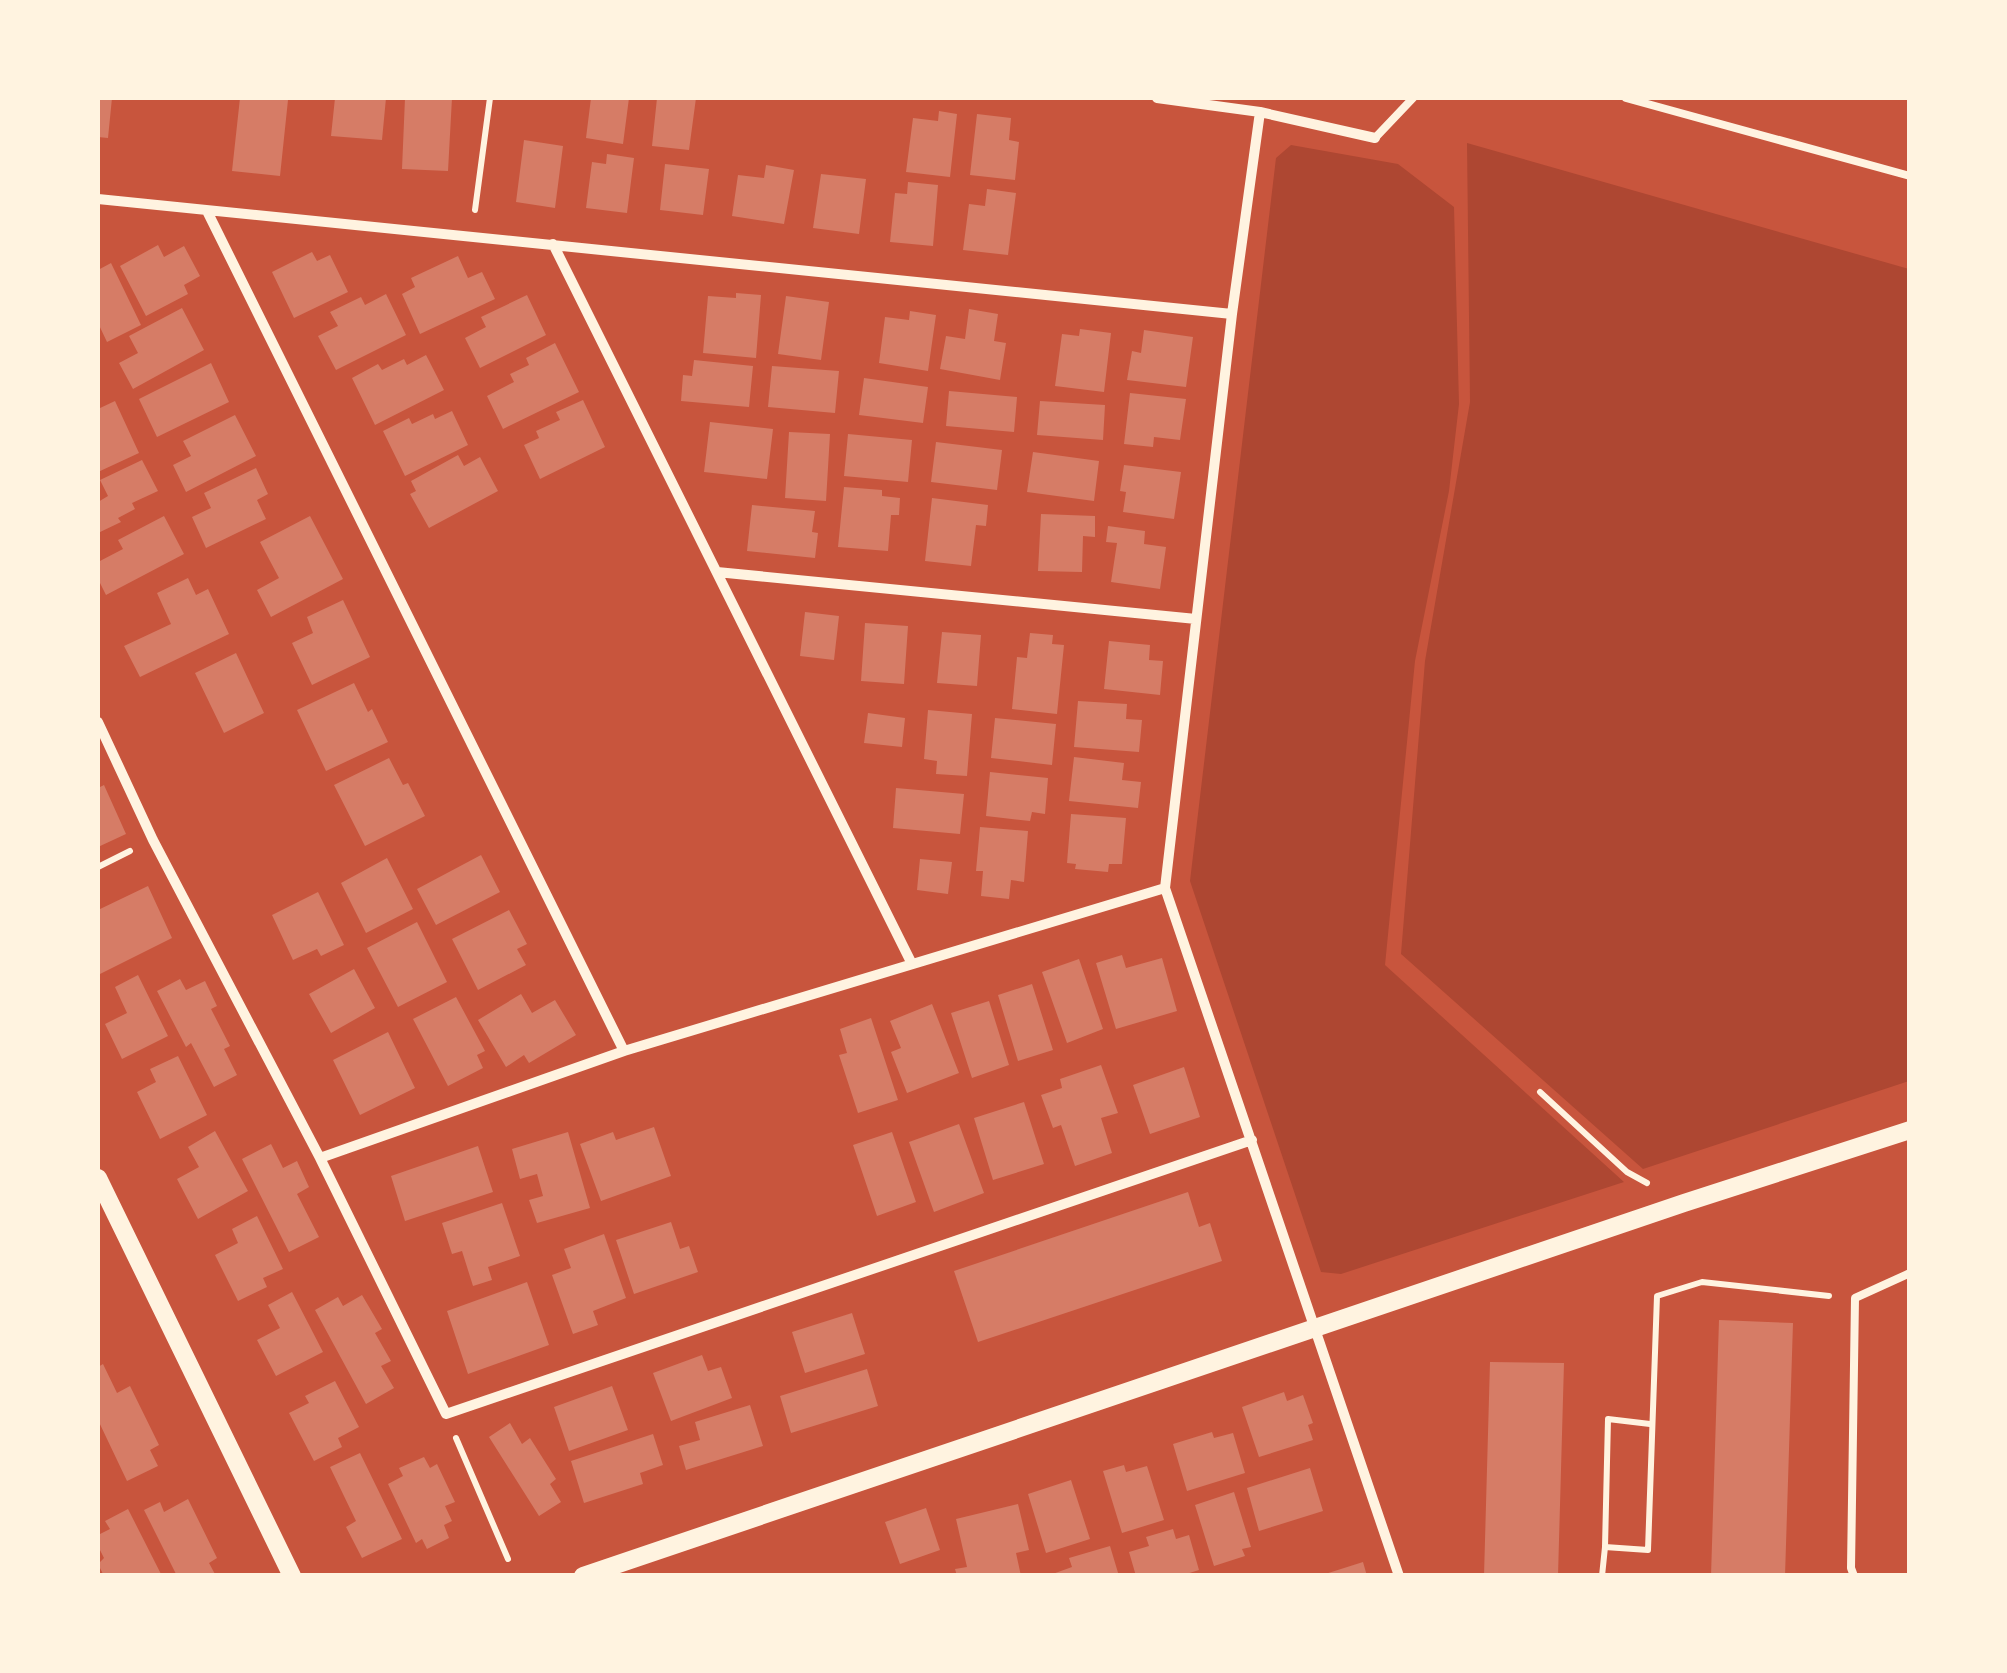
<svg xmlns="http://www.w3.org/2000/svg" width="2007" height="1673" font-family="Karla,sans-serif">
	<rect width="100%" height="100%" fill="#c8553d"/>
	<path fill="#ae4732" d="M1467,143L1909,269V1081L1643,1169L1401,954L1425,661L1470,402Z
		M1291,145L1398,164L1454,207L1459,404L1449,491L1415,661L1385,965L1624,1182L1341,1274L1321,1272L1190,881L1276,158Z"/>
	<path fill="#d67c66" d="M98,98H112L108,138L98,137Z
		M240,98L288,100L280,176L232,171Z
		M335,98H386L382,140L331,136Z
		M405,98H452L448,171L402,169Z
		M591,98H629L623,144L586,138Z
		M657,98H696L689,150L652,146Z
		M939,111L957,114L950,177L906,172L913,118L938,121Z
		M977,114L1011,118L1009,140L1019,142L1015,180L970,175Z
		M524,140L563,146L555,208L516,202Z
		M607,154L634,158L627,213L586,208L592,162L606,164Z
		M665,164L709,169L703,215L660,210Z
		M766,165L794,170L784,224L732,216L738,175L764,178Z
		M821,174L866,179L859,234L813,228Z
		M908,182L938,185L933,246L890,242L895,193L907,194Z
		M987,189L1016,193L1008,255L963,250L969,204L985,206Z
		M158,245L164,257L184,246L200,276L184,285L188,294L146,316L120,266Z
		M312,252L317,261L330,255L348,292L294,318L272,272Z
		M458,256L468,278L482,272L495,299L420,334L402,294L415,287L411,278Z
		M111,263L141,325L107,342L98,323V270Z
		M736,293L761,295L756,358L703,353L708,296L736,298Z
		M386,294L406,335L336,370L318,336L338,326L330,312L361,297L365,305Z
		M527,295L546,335L480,368L465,338L486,327L481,317Z
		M786,296L829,302L821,360L778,354Z
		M182,308L204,350L133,389L119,363L138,353L129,336Z
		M969,309L998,314L994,341L1006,343L1000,380L940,369L946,336L965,339Z
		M910,311L936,315L928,371L879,363L885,317L909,320Z
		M1080,329L1111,333L1104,392L1055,386L1062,334L1079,336Z
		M1144,330L1193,337L1186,387L1127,380L1132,351L1141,353Z
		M555,343L579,392L503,429L487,396L514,382L510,374L529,365L526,358Z
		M426,355L444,390L375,425L352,378L378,364L382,370L404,359L407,365Z
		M694,360L753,366L749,407L681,401L683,375L692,376Z
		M211,363L229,402L157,437L139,399Z
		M772,366L839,371L835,413L768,407Z
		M864,378L928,387L923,423L859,415Z
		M949,391L1017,397L1014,432L946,426Z
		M1130,393L1186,399L1180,440L1154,437L1153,447L1124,444Z
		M583,400L605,447L540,479L524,445L539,438L536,431L560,420L556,412Z
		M115,401L139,453L98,472V409Z
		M1040,401L1105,405L1103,440L1037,435Z
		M452,411L468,445L405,476L383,431L409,418L412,424L433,414L435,419Z
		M235,415L256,456L186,492L173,465L191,456L183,441Z
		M710,422L773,429L767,479L704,472Z
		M789,432L830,434L826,501L785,498Z
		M848,434L912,440L908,482L844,476Z
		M936,442L1002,450L997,490L931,482Z
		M1033,452L1099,461L1094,501L1027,492Z
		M458,455L464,466L480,457L498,491L429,528L410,494L416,491L411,481Z
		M142,460L158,491L132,503L135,509L118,518L121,522L98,533V502L108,496L100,480Z
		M1124,465L1181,472L1174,519L1123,512L1126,492L1120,491Z
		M256,468L268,494L257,500L266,519L206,548L192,517L211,508L204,493Z
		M844,487L882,490V496L900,498L899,515H891L888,551L838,547Z
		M932,498L988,505L986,526L976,525L971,566L925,561Z
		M752,505L815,511L812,532L818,533L815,558L747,551Z
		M1041,514L1095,516V537L1083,536L1082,572L1038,571Z
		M164,516L184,554L106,595L98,579V562L123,549L118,540Z
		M310,516L343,579L271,617L257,590L279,578L260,542Z
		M1108,526L1145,531L1144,544L1166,547L1160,589L1111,582L1117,543L1106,542Z
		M188,578L196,595L208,589L229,634L140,677L124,646L171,624L157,593Z
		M343,600L370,657L312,685L292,643L313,633L307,617Z
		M805,612L839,616L834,660L800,656Z
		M865,623L908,626L904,684L861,681Z
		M942,632L981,635L977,686L937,683Z
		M1030,633L1053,635L1052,644L1064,645L1057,714L1012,709L1017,657L1027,658Z
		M1109,641L1150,645L1149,660L1163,661L1160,695L1104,689Z
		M236,653L264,713L224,733L195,673Z
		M354,683L368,712L372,709L388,742L326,771L297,710Z
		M1078,701L1127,704L1126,719L1142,720L1139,752L1074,747Z
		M928,710L972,714L967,776L936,774L937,761L924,759Z
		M868,713L905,718L902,747L864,743Z
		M995,718L1056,724L1052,765L991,758Z
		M1074,757L1124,763L1122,780L1141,782L1138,808L1069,801Z
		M389,758L403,785L408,783L425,816L365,846L334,785Z
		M990,772L1048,778L1045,814L1032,812L1030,821L986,816Z
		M104,785L126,834L98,847V788Z
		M896,788L964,794L960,834L893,828Z
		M1071,814L1126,818L1122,864H1109L1108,872L1075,869L1076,864L1067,863Z
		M980,827L1028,831L1024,882L1011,880L1009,899L981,896L983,871H976Z
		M481,855L500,892L436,925L417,889Z
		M387,858L413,909L366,933L341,883Z
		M920,859L952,862L948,894L917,890Z
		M148,886L172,938L98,975V910Z
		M318,892L344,945L321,956L317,949L293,960L272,915Z
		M509,910L527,944L517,949L526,965L478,990L452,939Z
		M417,922L447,982L398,1007L367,948Z
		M1122,955L1126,968L1162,958L1177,1011L1116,1029L1096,963Z
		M1079,959L1103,1029L1067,1043L1042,972Z
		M354,969L375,1008L331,1033L309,994Z
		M138,975L168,1036L122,1059L105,1024L127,1013L115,987Z
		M180,979L186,990L205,981L217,1006L211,1009L230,1046L224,1049L237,1075L214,1087L191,1043L186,1047L157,991Z
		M1032,984L1053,1050L1018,1061L998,995Z
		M521,994L532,1013L555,1000L576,1035L529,1063L524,1055L506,1067L478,1020Z
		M456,997L485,1051L477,1055L483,1068L448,1086L413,1019Z
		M989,1001L1009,1065L972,1078L951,1013Z
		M932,1004L959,1073L907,1093L891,1052L901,1048L890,1021Z
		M871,1018L898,1100L858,1113L839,1055L847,1053L840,1029Z
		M388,1032L415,1088L360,1115L333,1060Z
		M178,1056L207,1115L160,1139L137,1092L156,1082L150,1069Z
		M1101,1065L1118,1113L1101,1118L1112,1153L1075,1166L1061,1125L1053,1128L1041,1095L1062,1088L1060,1079Z
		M1184,1067L1200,1117L1150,1134L1133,1085Z
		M1024,1102L1044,1164L993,1180L974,1118Z
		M959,1124L984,1193L934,1212L909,1142Z
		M654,1127L671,1176L601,1201L580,1144L613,1132L616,1140Z
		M215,1131L248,1191L198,1219L177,1179L199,1167L188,1147Z
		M568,1132L590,1208L537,1223L529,1200L543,1196L537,1174L520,1179L512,1149Z
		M892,1132L916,1202L877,1216L853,1145Z
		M271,1144L283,1168L297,1161L309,1187L297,1194L319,1237L289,1252L242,1159Z
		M478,1146L493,1192L405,1221L391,1176Z
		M1188,1192L1199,1227L1210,1223L1222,1261L978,1342L954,1271Z
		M502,1203L520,1256L488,1267L492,1280L473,1286L462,1251L452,1254L442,1223Z
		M257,1216L283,1269L263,1278L267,1287L238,1301L215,1255L238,1243L232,1229Z
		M671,1222L680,1249L689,1246L698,1272L634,1294L616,1240Z
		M604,1234L626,1298L593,1311L598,1325L573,1334L552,1275L571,1268L564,1249Z
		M527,1282L549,1345L468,1374L447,1311Z
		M292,1292L323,1352L276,1376L257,1340L280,1328L268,1305Z
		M362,1295L382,1329L375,1333L391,1361L381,1366L394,1388L366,1404L315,1310L338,1297L343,1306Z
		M852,1313L865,1354L805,1373L792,1332Z
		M1719,1320L1793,1323L1785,1576H1711Z
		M702,1355L708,1371L721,1367L732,1398L671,1421L653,1373Z
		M1490,1362L1564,1363L1558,1576H1484Z
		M103,1364L117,1393L130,1386L159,1445L150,1450L158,1466L127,1481L98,1420V1367Z
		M867,1369L878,1406L791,1433L780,1396Z
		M335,1381L359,1427L338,1438L342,1447L314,1461L289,1413L309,1403L305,1396Z
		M612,1386L628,1430L569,1451L554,1407Z
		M1284,1392L1287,1401L1303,1395L1313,1423L1308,1425L1313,1440L1259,1457L1242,1407Z
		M750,1405L763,1446L686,1470L679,1446L700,1440L695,1422Z
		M510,1423L522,1444L530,1438L556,1479L550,1484L561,1502L539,1516L489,1437Z
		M1212,1432L1214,1438L1233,1433L1245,1473L1187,1491L1173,1444Z
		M653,1434L663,1465L640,1473L643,1484L584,1503L571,1461Z
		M360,1453L402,1539L362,1558L346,1527L356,1521L330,1467Z
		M424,1457L430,1468L437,1464L455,1502L445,1506L452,1521L444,1525L449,1538L427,1549L422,1539L416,1543L388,1484L403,1476L399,1468Z
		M1124,1465L1126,1472L1147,1466L1164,1520L1122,1533L1103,1471Z
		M1310,1468L1323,1511L1259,1531L1247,1488Z
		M1071,1480L1090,1539L1046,1553L1028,1494Z
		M1234,1492L1251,1547L1242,1549L1245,1556L1214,1566L1195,1505Z
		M188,1499L217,1558L209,1563L216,1576H177L144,1510L160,1502L164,1512Z
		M1018,1504L1029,1550L1016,1553L1021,1576H957L955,1569L967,1567L956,1519Z
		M926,1508L940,1550L900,1564L885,1522Z
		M128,1509L162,1576H104L98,1564L104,1558L98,1546V1535L110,1529L105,1521Z
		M1173,1529L1176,1539L1189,1535L1199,1570L1180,1576H1136L1129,1552L1149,1546L1146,1537Z
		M1110,1546L1119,1576H1047L1072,1567L1069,1558Z
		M1363,1562L1367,1576H1322V1575Z"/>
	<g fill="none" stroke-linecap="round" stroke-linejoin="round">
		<path stroke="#fff3e0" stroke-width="6" d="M475,210L490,98
			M98,867L130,851
			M1540,1092L1627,1172L1647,1183
			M456,1438L508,1559
			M1605,1547L1608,1419L1650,1424
			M1602,1576L1605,1547L1648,1550L1657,1296L1702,1282L1829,1296"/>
		<path stroke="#fff3e0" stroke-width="8" d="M1626,98L1910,176
			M1375,138L1413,98
			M1854,1576L1851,1568L1855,1298L1910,1273"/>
		<path stroke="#fff3e0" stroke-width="10" d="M1157,98L1260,112L1375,138
			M1260,112L1232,314L1165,888L1399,1576
			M98,199L1232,314
			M207,211L624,1051
			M553,244L912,964
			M717,572L1196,619
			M98,722L153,840L320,1158L446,1414L1252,1140
			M320,1158L624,1051L1165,888"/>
		<path stroke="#fff3e0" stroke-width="18" d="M98,1178L292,1576
			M583,1576L1684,1203L1910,1130"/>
	</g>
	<rect width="2007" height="1673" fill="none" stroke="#fff3e0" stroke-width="200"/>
</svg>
